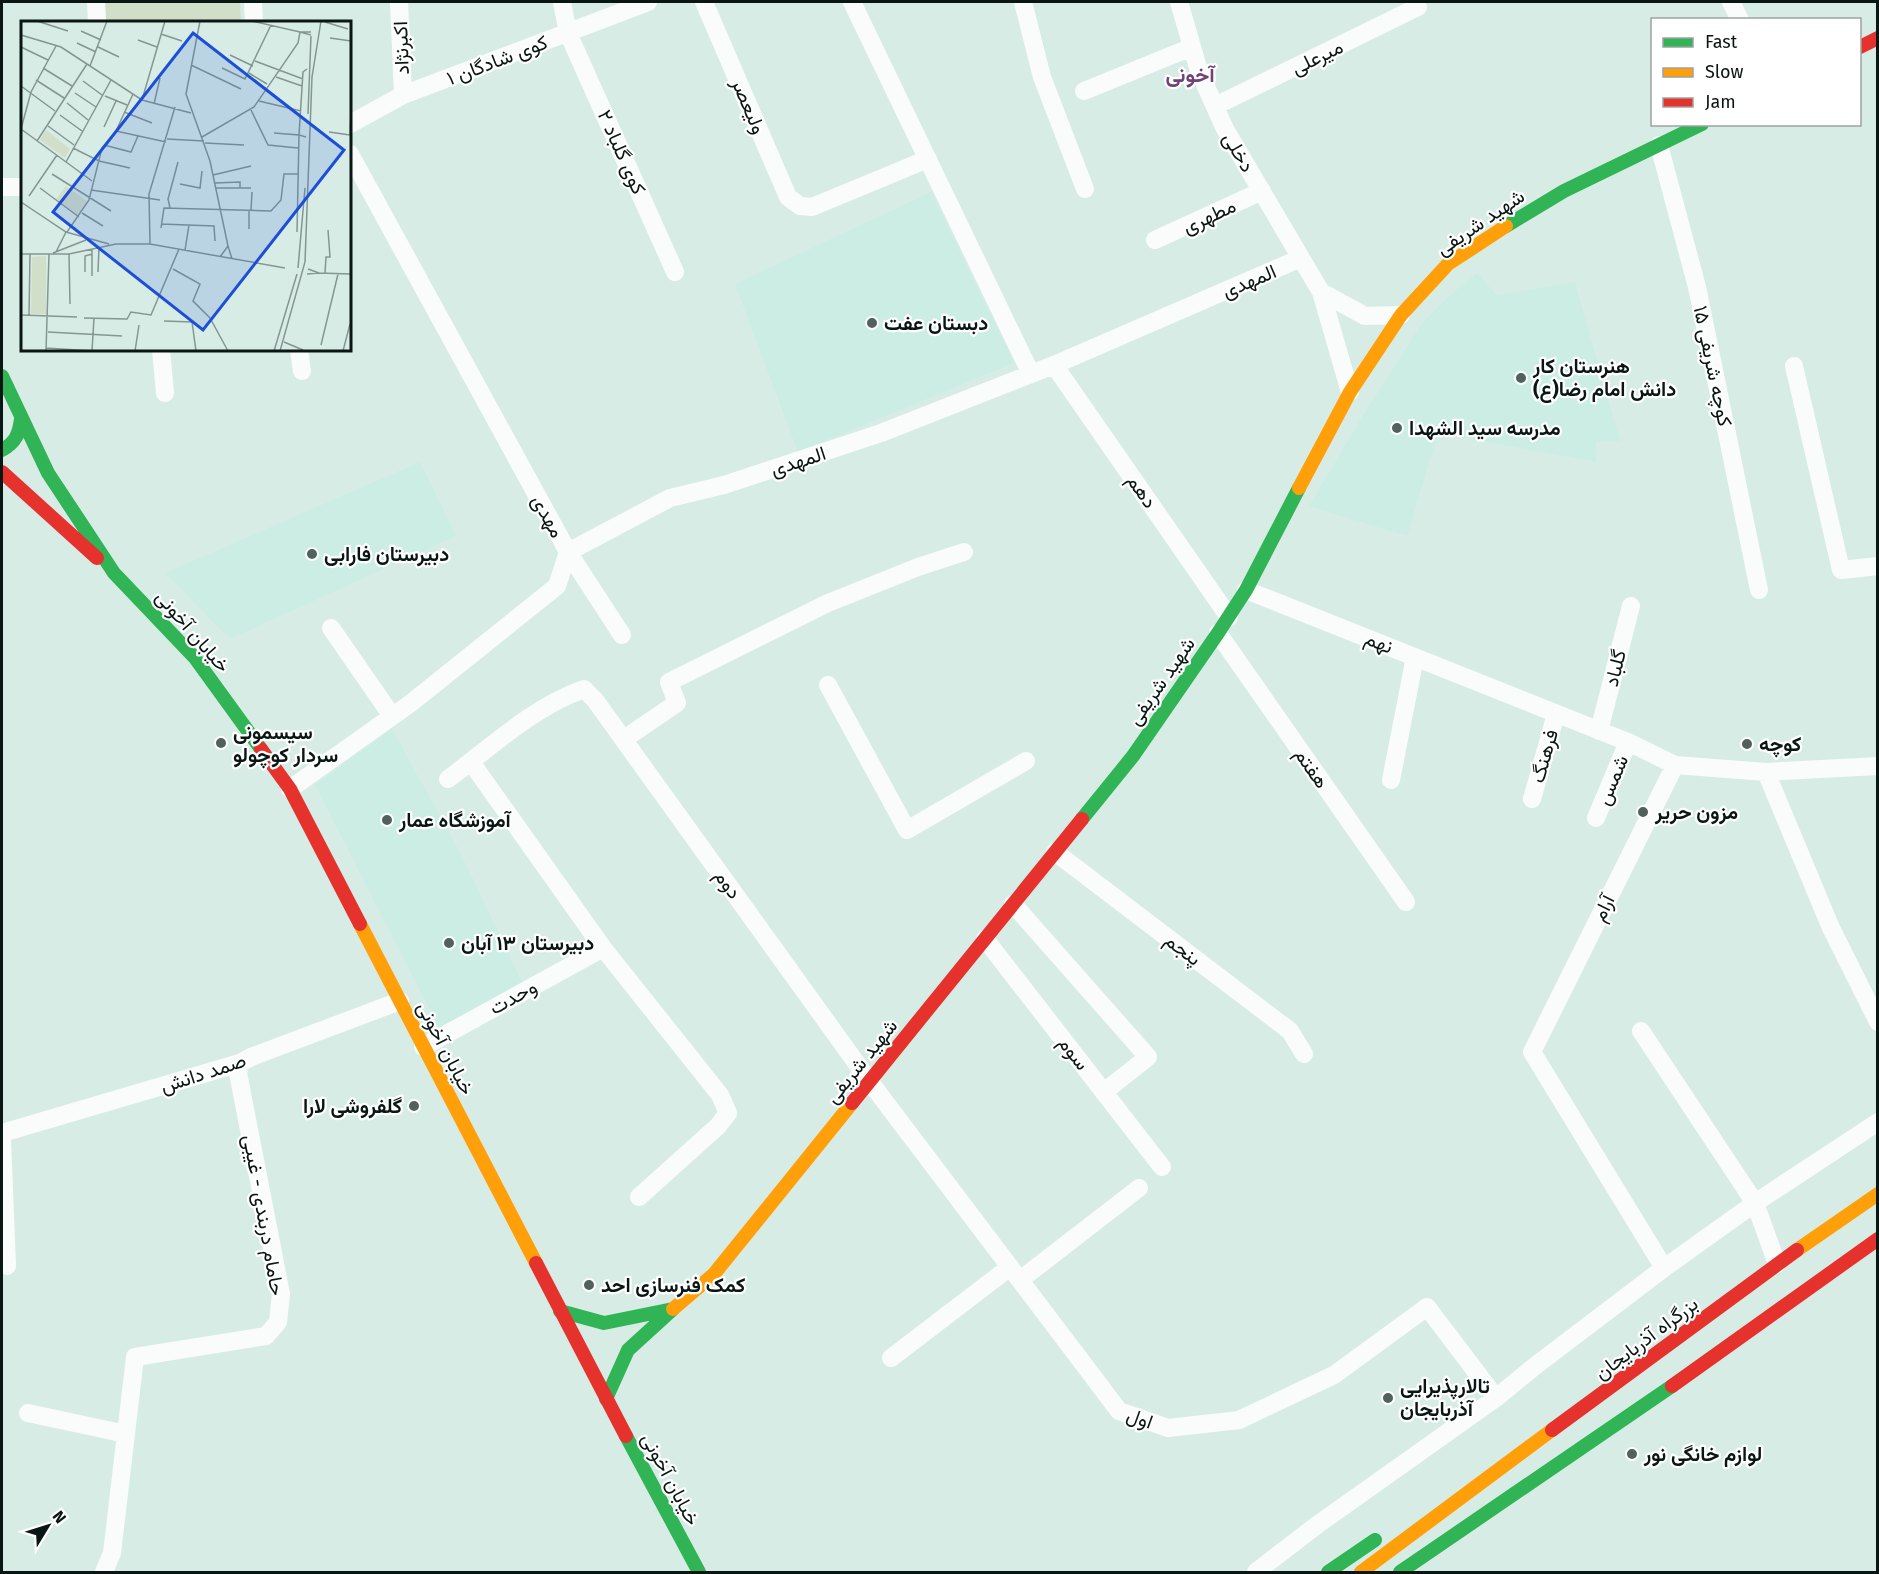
<svg xmlns="http://www.w3.org/2000/svg" width="1879" height="1574" font-family="'Fira Sans',Vazirmatn,sans-serif">
	<rect width="100%" height="100%" fill="#d8ece6"/>
	<path fill="#cbede3" d="M931,192L1014,363L798,452L735,284Z
		M1477,273L1497,295L1575,282L1620,441L1596,442V462L1438,433L1407,536L1309,506L1359,422L1422,323L1448,297Z
		M420,462L456,536L230,639L165,573Z
		M392,729L462,856L523,984L440,1030L315,785Z"/>
	<path fill="#d1dfc8" d="M105,2H240L241,22H106Z"/>
	<g fill="none" stroke-linecap="round" stroke-linejoin="round">
		<path stroke="#f9fcfb" stroke-width="18" d="M96,2L97,22
			M253,2L254,22
			M399,2L403,95
			M562,2L568,33L675,272
			M704,2L788,197L800,206L812,207L928,159
			M852,2L1031,374
			M1023,2L1042,77L1085,189
			M1179,2L1199,71L1225,129L1321,292L1350,392
			M1731,2L1740,20
			M1084,91L1192,47
			M1215,106L1418,7
			M350,124L403,95L648,2
			M1659,145L1697,287L1759,590
			M350,154L568,552L622,635
			M2,187H22
			M1155,240L1262,191
			M1321,292L1365,316L1401,315
			M161,350L165,393
			M299,350L302,371
			M1054,365L1229,617
			M1794,366L1841,570L1878,566
			M568,552L670,498L724,485L881,433L1054,365L1301,258
			M1246,590L1628,742L1675,765L1766,772L1878,766
			M331,628L392,716
			M1218,633L1406,902
			M828,685L907,830L1026,761
			M1599,731L1631,606
			M624,739L677,703L669,682L828,603L918,567L964,552
			M471,762L603,948L720,1095L728,1113L718,1126L639,1197
			M1766,772L1831,928L1878,1022
			M448,779C491,747 533,707 584,689L595,700L870,1082L1119,1411L1168,1428L1239,1420L1334,1375L1427,1307L1496,1398
			M1391,780L1415,657
			M290,789L411,703L557,586L568,552
			M1532,799L1556,714
			M1596,818L1628,742
			M1055,852L1290,1031L1304,1054
			M1013,904L1148,1057L1104,1092
			M985,939L1162,1167
			M423,1047L603,948
			M2,1133L240,1063L251,1057L400,1001
			M2,1140L7,1266
			M1777,1264L1755,1203L1878,1122
			M1664,1268L1532,1052L1675,765
			M1020,1280L1139,1188
			M891,1358L1010,1267
			M28,1413L126,1434
			M104,1572L112,1553L135,1357L266,1336L278,1322L281,1294L238,1073L240,1063
			M1256,1572L1317,1525L1496,1398L1535,1366L1664,1268L1755,1203L1641,1031"/>
		<path stroke="#30b455" stroke-width="14" d="M1506,226L1564,191L1702,124
			M2,376L48,473L114,573L195,658L261,749
			M2,450C16,442 19,434 21,419
			M1082,819L1133,756L1218,633L1246,590L1299,488
			M560,1311L604,1323L673,1309L628,1350L606,1399
			M626,1436L699,1572
			M1328,1572L1375,1540
			M1400,1572L1672,1386"/>
		<path stroke="#ff9f0a" stroke-width="14" d="M1299,488L1350,392L1401,315L1448,264L1506,226
			M360,924L536,1263
			M1797,1250L1878,1194
			M673,1309L714,1274L852,1103
			M1361,1572L1552,1430"/>
		<path stroke="#e5322d" stroke-width="14" d="M1860,47L1878,38
			M2,472L97,558
			M261,749L290,789L360,924
			M852,1103L1082,819
			M536,1263L626,1436
			M1672,1386L1878,1239
			M1552,1430L1797,1250"/>
	</g>
	<g fill="#51615d" stroke="#fff" stroke-width="2">
		<circle cx="872" cy="323" r="6"/>
		<circle cx="1521" cy="378" r="6"/>
		<circle cx="1397" cy="428" r="6"/>
		<circle cx="312" cy="554" r="6"/>
		<circle cx="221" cy="743" r="6"/>
		<circle cx="1747" cy="744" r="6"/>
		<circle cx="1643" cy="812" r="6"/>
		<circle cx="387" cy="820" r="6"/>
		<circle cx="449" cy="943" r="6"/>
		<circle cx="414" cy="1106" r="6"/>
		<circle cx="589" cy="1285" r="6"/>
		<circle cx="1388" cy="1398" r="6"/>
		<circle cx="1632" cy="1454" r="6"/>
	</g>
	<g text-anchor="middle" dominant-baseline="central" stroke-width="4.5" stroke-linejoin="round" paint-order="stroke">
		<g font-size="20" fill="#091613" stroke="#fff">
			<text transform="translate(401 48) rotate(-92)">اکبرنژاد</text>
			<text transform="translate(1317 57) rotate(-26)">میرعلی</text>
			<text transform="translate(497 60) rotate(-21)">کوی شادگان ۱</text>
			<text transform="translate(749 106) rotate(67)">ولیعصر</text>
			<text transform="translate(622 152) rotate(66)">کوی گلباد ۲</text>
			<text transform="translate(1239 152) rotate(60)">دخلی</text>
			<text transform="translate(1209 216) rotate(-25)">مطهری</text>
			<text transform="translate(1480 222) rotate(-34)">شهید شریفی</text>
			<text transform="translate(1249 281) rotate(-23)">المهدی</text>
			<text transform="translate(1713 366) rotate(78)">کوچه شریفی ۱۵</text>
			<text transform="translate(798 461) rotate(-18)">المهدی</text>
			<text transform="translate(1142 491) rotate(55)">دهم</text>
			<text transform="translate(548 516) rotate(61)">مهدی</text>
			<text transform="translate(193 631) rotate(49)">خیابان آخونی</text>
			<text transform="translate(1379 642) rotate(22)">نهم</text>
			<text transform="translate(1615 668) rotate(-76)">گلباد</text>
			<text transform="translate(1161 681) rotate(-55)">شهید شریفی</text>
			<text transform="translate(1544 756) rotate(-74)">فرهنگ</text>
			<text transform="translate(1312 768) rotate(55)">هفتم</text>
			<text transform="translate(1612 780) rotate(-67)">شمس</text>
			<text transform="translate(728 884) rotate(54)">دوم</text>
			<text transform="translate(1603 908) rotate(-64)">آرام</text>
			<text transform="translate(1183 949) rotate(37)">پنجم</text>
			<text transform="translate(513 997) rotate(-29)">وحدت</text>
			<text transform="translate(446 1048) rotate(63)">خیابان آخونی</text>
			<text transform="translate(1074 1053) rotate(52)">سوم</text>
			<text transform="translate(861 1061) rotate(-51)">شهید شریفی</text>
			<text transform="translate(203 1073) rotate(-18)">صمد دانش</text>
			<text transform="translate(264 1215) rotate(80)">حامام دربندی - غیبی</text>
			<text transform="translate(1646 1338) rotate(-37)">بزرگراه آذربایجان</text>
			<text transform="translate(1140 1418) rotate(20)">اول</text>
			<text transform="translate(671 1479) rotate(62)">خیابان آخونی</text>
		</g>
		<g font-size="20" font-weight="bold" fill="#091613" stroke="#fff" text-anchor="start">
			<text x="884" y="323">دبستان عفت</text>
			<text x="1533" y="366">هنرستان کار<tspan x="1533" dy="23">دانش امام رضا(ع)</tspan></text>
			<text x="1409" y="428">مدرسه سید الشهدا</text>
			<text x="324" y="554">دبیرستان فارابی</text>
			<text x="233" y="732">سیسمونی<tspan x="233" dy="23">سردار کوچولو</tspan></text>
			<text x="1759" y="744">کوچه</text>
			<text x="1655" y="812">مزون حریر</text>
			<text x="399" y="820">آموزشگاه عمار</text>
			<text x="461" y="943">دبیرستان ۱۳ آبان</text>
			<text x="402" y="1106" text-anchor="end">گلفروشی لارا</text>
			<text x="601" y="1285">کمک فنرسازی احد</text>
			<text x="1400" y="1386">تالارپذیرایی<tspan x="1400" dy="23">آذربایجان</tspan></text>
			<text x="1644" y="1454">لوازم خانگی نور</text>
		</g>
		<g font-size="21" font-weight="bold" fill="#714277" stroke="#fff">
			<text x="1190" y="75">آخونی</text>
		</g>
	</g>
	<g transform="translate(21 21)">
		<rect width="330" height="330" fill="#d8ece6"/>
		<path d="M25,109L49,128L44,137L19,119ZM45,165L66,180L57,194L35,178ZM25,235V293H10L11,236Z" fill="#d1dfc8"/>
		<path fill="none" stroke="#859692" stroke-width="1.5" d="M16,0L47,10M179,0L165,73L189,140L207,225M231,0L279,11M304,1L327,8M60,10L80,19M140,13L161,20M0,14L40,26L121,79L170,92M290,14L279,11H290M309,17L330,20M117,19L136,26M56,22L75,31M0,26L27,39M77,26L98,36M209,34L232,45M234,40L282,58M170,44L220,68M69,45L86,0M22,47L51,65M201,47L224,58L250,4M228,52L246,63M255,56L281,65M15,59L43,77M62,60L81,74M0,65L34,90M54,72L75,86M84,75L106,84M121,79L144,0M238,80L280,90M46,82L67,99M133,83L139,57M230,89L247,124L277,127M103,91L131,102M287,93L290,15M39,94L61,110M27,105L53,124M83,106L95,80M0,108L10,71L35,25M0,108L71,160M95,110L145,121M308,111L329,114M253,112L278,114L276,211M329,114L330,89M181,116L233,86L277,22L279,11M285,116L278,114L282,51L286,48M146,118L183,120M16,120L66,43M184,122L223,124M83,124L110,131L117,115M52,127L78,140L109,147M45,141L90,59M31,153L90,190M192,154L230,145M194,162L219,161V167M159,163L179,167L181,150M19,167L58,196M195,167H230M70,169L139,179M8,175L36,134M0,181L45,211L88,223M149,187L147,178L157,141M230,189L231,171M61,192L82,205M140,203L193,205L194,220M140,207L143,187L250,190L260,179L263,153H277M228,208V189M46,211L68,179L81,127L95,110L112,73M129,223L128,173L154,86M164,229L168,204M35,231L45,211M32,232L65,219M0,233H48L95,223H129L264,247M48,233L49,283M199,236L207,225L211,238M277,247L284,167M152,248L179,263L172,280L189,297L207,330M64,251V235L71,233M77,251L78,226M298,252L330,253M304,252L305,236H309L307,209M286,253L298,252L287,248M71,255V228M0,294L56,296M8,295L9,233M63,297L106,298L110,291L130,294L158,228M143,300L171,301L175,330M27,311L101,315M263,321L282,329M300,324L317,253M25,327L72,330M25,330L28,233M71,330L73,297M114,330L118,304M253,330L276,253M259,330L284,241L291,56L300,0M322,330L329,303"/>
		<path fill="#1d4ed8" fill-opacity="0.15" stroke="#1d4ed8" stroke-width="3" d="M172,12L323,129L182,309L32,191Z"/>
		<rect width="330" height="330" fill="none" stroke="#091613" stroke-width="3"/>
	</g>
	<rect width="1879" height="1574" fill="none" stroke="#091613" stroke-width="6"/>
	<rect x="1651" y="18" width="210" height="108" fill="#ffffff" stroke="#9da2a1" stroke-width="1.5"/>
	<rect x="1663" y="38" width="30" height="9" fill="#30b455" stroke="#9da2a1" stroke-width="1.5"/>
	<text x="1705" y="48" font-size="18" fill="#091613">Fast</text>
	<rect x="1663" y="68" width="30" height="9" fill="#ff9f0a" stroke="#9da2a1" stroke-width="1.5"/>
	<text x="1705" y="78" font-size="18" fill="#091613">Slow</text>
	<rect x="1663" y="98" width="30" height="9" fill="#e5322d" stroke="#9da2a1" stroke-width="1.5"/>
	<text x="1705" y="108" font-size="18" fill="#091613">Jam</text>
	<g transform="translate(48 1526) rotate(52)" stroke="#ffffff" stroke-width="4.5" paint-order="stroke">
	<path d="M0-4.5L10 22L0 15L-10 22Z" fill="#091613"/>
	<text y="-9" font-size="16" font-weight="bold" text-anchor="middle" fill="#091613">N</text>
	</g>
</svg>
